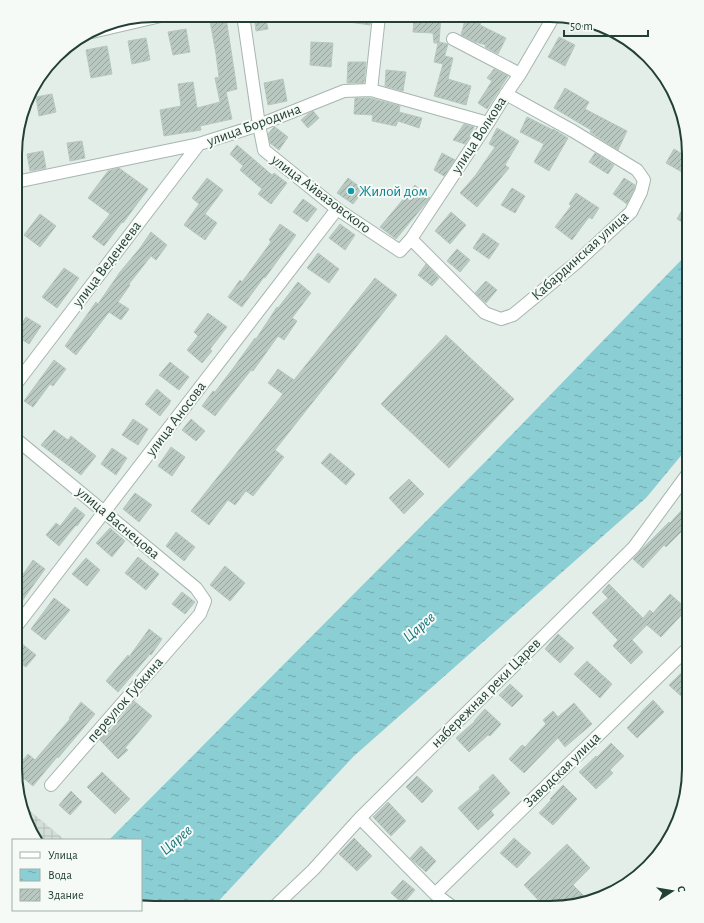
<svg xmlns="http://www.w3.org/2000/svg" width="704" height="923" font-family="'Alegreya Sans',sans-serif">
	<defs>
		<pattern id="industrial-grid" width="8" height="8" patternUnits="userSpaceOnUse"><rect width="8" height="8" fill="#d2ded7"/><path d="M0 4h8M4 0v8" fill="none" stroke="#b4c0b9"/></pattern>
		<pattern id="water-ripples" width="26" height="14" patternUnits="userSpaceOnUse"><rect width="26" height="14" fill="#8bced4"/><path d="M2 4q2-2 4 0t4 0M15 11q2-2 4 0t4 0" fill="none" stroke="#71a9ad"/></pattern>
		<pattern id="building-hatch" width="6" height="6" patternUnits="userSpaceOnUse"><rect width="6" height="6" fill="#b9c9c1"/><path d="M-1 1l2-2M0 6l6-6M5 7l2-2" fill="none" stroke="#96a59e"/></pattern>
	</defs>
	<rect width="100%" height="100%" fill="#e4eee9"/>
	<path fill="url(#industrial-grid)" d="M24,806L65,840H38L29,831Z"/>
	<path fill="url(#water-ripples)" d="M689,252V446L646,498L354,756L213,907H141V840H109L487,460Z"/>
	<path fill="url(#building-hatch)" stroke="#b6c8bf" d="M254,15H265L268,29L256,31Z
		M343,16H372L370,25L342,21Z
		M432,16H441L439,42L448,44L444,58L445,56L453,58L448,79L471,86L466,105L434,96L443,64L434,62L438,43H434L433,33L413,32L414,20L432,21Z
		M466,16H482L480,25L506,38L498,54L485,47L486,45L475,42L461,35Z
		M226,18L237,89L226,92L232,119L200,126L201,130L164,136L160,110L181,106L178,84L193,82L197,108L220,102L215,78L219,77L216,54L210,21Z
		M186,29L190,52L173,55L168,32Z
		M559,37L575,45L565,66L548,57Z
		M146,38L150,60L132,64L128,41Z
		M311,42L333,43L331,67L310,65Z
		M107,46L112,74L91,78L86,50Z
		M348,62H366L364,83H347Z
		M494,69L508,76L487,109L478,103L492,81L487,78Z
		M386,70L406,72L403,91L385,86Z
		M283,79L287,101L268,105L264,83Z
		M565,88L589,102L585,109L627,131L618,150L590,132L591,130L554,108Z
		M52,94L56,112L39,116L36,97Z
		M355,98H370L400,106L399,112L422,118L419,128L398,121L396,126L372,121L373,115L354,114Z
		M313,111L319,118L308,128L301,120L308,114Z
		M527,117L553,130V129L568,138L549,171L534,162L544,144L520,132Z
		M464,124L474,127L470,136L465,144L453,140Z
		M274,127H275L288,137L279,150L270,143L268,134Z
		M497,128L519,141L505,165L509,168L477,207L460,193L475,176L495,147L489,144Z
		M82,141L85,158L70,161L67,143Z
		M237,145L272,175L274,173L287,183L271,204L258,194L262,189L240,170L243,166L230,154Z
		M674,149L689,158V176L666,163Z
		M43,151L46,168L30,171L27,154Z
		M442,153L455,160L444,176L434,170Z
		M595,153L614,165L608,174L589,162Z
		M119,168L148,189L123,223L122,222L104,246L92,237L110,214L88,198L108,171Z
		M207,178L223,190L205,214L217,223L205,240L184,225L199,204L192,198Z
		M348,178L364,190L353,204L337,193Z
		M624,178L635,185L634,189L627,204L613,194Z
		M415,185L430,198L396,239L380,227Z
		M512,188L525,196L515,213L501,205Z
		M576,193L599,208L592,219L589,217L572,240L555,227L571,206L569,204Z
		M689,198V226L677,219Z
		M303,199L317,209L307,222L293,212Z
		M451,212L466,225L450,244L435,231Z
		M40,214L56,226L40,247L24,235Z
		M280,224L296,235L265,278L264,277L242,307L228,297L240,280L242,282L271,242L269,240Z
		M340,224L355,235L345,250L329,238Z
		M151,232L167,245L156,260L151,256L129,284L130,285L118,302L129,309L121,320L109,312L76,355L65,346L96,302L98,304L120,272L140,248Z
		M483,233L499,244L489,259L473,248Z
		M457,249L470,260L460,272L447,261Z
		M318,253L339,269L329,283L307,268Z
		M426,264L439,278L432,286L418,275Z
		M64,268L79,278L57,308L42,297Z
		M375,278L397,295L275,450L284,457L253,496L246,491L235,505L228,500L209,525L191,511L283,394L268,383L278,369L294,380Z
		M486,281L497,290L486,303L475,293Z
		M298,282L311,293L292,318L297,321L284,340L278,336L253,371L251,370L215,416L202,406L213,391L215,392L234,367L255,338L256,339L277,307L278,308Z
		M208,313L227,327L210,349L212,351L202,363L187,350L198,336L194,332Z
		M26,317L41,326L29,344L16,336V333Z
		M446,335L514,399L449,468L381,404Z
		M54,360L66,369L53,386L50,384L33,407L24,401Z
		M170,362L189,377L179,390L159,375Z
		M157,389L171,401L169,403H170L160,416L145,404Z
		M133,419L148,429L138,445L122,435Z
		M191,419L205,431L196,441L182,430Z
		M54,430L68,440L71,436L96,456L81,475L41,445Z
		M171,447L185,457L172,476L158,466Z
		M112,448L127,458L116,475L101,464Z
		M330,453L355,474L346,485L321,463Z
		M409,479L424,494L404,514L389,498Z
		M135,493L152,505L139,522L123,509Z
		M689,502V524L666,547L664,545L643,568L633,559L645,546L669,522L670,523Z
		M75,507L85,515L77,526L76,525L59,546L46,535L56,523L60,526Z
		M110,528L125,541L112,557L96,543Z
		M176,532L195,547L184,561L166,546Z
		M138,557L159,574L146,590L125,573Z
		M86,558L100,570L87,586L72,574Z
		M33,560L45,569L22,601L15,596V586Z
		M225,566L245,583L230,601L210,585Z
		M609,584L643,618L650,610L653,613L670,594L687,609L661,637L647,625L632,640L643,652L631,664L613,646L618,640L592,613L608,598L602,592Z
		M182,592L195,602L185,614L172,604Z
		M54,598L70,610L45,640L31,629Z
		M149,629L162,639L151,655L150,654L118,692L106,681L128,655L129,657Z
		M558,634L574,648L560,663L545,649Z
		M21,643L36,655L26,667L15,659V650Z
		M587,661L612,684L600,698L574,674Z
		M689,665V689L682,697L669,685Z
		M510,684L523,696L512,707L499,695Z
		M653,700L664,712L637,738L627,728L641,713V712Z
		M134,701L152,716L125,748L128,750L118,759L100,740L109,730L110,731Z
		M81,702L95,714L58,758L57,757L33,786L16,772L15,770L28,754L35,760L70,719L69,718Z
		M574,703L592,724L565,747L558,738L524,773L509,759L522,745L525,747L546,724L543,720L553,711L558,717Z
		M485,709L501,724L490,736L488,735L469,752L456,738L475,721H474Z
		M611,743L624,756L610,770L613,773L596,789L579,772L596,756L597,757Z
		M102,772L130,799L115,814L87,787Z
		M493,774L510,793L491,811L494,815L478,830L458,808L480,789L479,787Z
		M417,776L433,791L422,803L406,787Z
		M563,785L577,799L553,825L539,813L551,800L550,799Z
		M71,791L82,802L70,815L59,805Z
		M388,802L406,821L391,836L373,817Z
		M354,838L372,856L357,871L339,854Z
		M514,838L531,853L517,868L500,853Z
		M567,844L590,868L573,885L587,899L550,908H546L524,885Z
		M421,846L436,861L426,872L410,858Z
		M403,880L415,890L403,904L391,893Z"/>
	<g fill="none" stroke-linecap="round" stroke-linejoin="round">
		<defs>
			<path id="minor" d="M243,15L259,125L264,150L337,209L400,251L411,239L488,123L506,94L520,74L554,16
				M92,32L165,15
				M453,39L520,74
				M371,90L379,16
				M16,182L199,144L259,125L344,91L371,90L488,123
				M411,239L485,313L501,319L513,315L576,263L631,212L641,192L644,180L637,170L573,131L506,94
				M16,384L199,144
				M16,439L196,588L205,601L200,614L51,785
				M15,628L337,209
				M360,818L435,894L454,908
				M435,894L689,647
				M274,907L313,870L360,818L634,547L689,472"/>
		</defs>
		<use href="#minor" stroke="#a6b6b0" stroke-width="14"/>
		<use href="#minor" stroke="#fff" stroke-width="12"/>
	</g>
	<circle fill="#0f9aa8" stroke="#f5faf7" stroke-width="1.5" cx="351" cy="191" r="4"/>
	<g text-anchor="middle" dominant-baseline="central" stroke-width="4" stroke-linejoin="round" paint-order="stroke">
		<g font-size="15" fill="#234036" stroke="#f5faf7">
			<text transform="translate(254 125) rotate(-20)">улица Бородина</text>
			<text transform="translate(479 135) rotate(-57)">улица Волкова</text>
			<text transform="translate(321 194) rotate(37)">улица Айвазовского</text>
			<text transform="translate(580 256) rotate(-42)">Кабардинская улица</text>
			<text transform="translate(107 264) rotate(-53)">улица Веденеева</text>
			<text transform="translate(176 419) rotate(-53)">улица Аносова</text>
			<text transform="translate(118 523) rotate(40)">улица Васнецова</text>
			<text transform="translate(486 693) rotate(-45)">набережная реки Царев</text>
			<text transform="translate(125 700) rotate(-49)">переулок Губкина</text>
			<text transform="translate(562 770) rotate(-44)">Заводская улица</text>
		</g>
		<g font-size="15" fill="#0d838f" stroke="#f5faf7" text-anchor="start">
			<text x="359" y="191">Жилой дом</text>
		</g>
		<g font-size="16" font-style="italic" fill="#1b767e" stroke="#f5faf7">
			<text transform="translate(419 627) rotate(-41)">Царев</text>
			<text transform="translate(176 840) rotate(-41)">Царев</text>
		</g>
	</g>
	<path d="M0 0H704V923H0ZM154 22H550A132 132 0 0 1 682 154V769A132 132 0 0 1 550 901H154A132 132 0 0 1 22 769V154A132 132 0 0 1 154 22Z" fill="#f5faf7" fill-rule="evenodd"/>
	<path fill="none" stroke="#234036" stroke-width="2" d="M154 22H550A132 132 0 0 1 682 154V769A132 132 0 0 1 550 901H154A132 132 0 0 1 22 769V154A132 132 0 0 1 154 22Z"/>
	<rect x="12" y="839" width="130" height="72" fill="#f5faf7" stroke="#a1b0aa"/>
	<rect x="20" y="852" width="20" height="6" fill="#ffffff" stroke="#a1b0aa"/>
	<text x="48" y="859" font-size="12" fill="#234036">Улица</text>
	<rect x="20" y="869" width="20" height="12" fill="url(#water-ripples)" stroke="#a1b0aa"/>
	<text x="48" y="879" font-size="12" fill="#234036">Вода</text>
	<rect x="20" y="889" width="20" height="12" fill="url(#building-hatch)" stroke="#a1b0aa"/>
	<text x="48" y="899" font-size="12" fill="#234036">Здание</text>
	<g transform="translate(672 891) rotate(78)" stroke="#f5faf7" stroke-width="3" paint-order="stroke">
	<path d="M0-3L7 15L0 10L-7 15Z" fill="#234036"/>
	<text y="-6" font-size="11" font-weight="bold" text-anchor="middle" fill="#234036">С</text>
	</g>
	<path d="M564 30v6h84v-6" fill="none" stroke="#234036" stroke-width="2"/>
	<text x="570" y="30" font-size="12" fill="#234036" stroke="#f5faf7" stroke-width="3" paint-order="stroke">50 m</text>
</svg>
